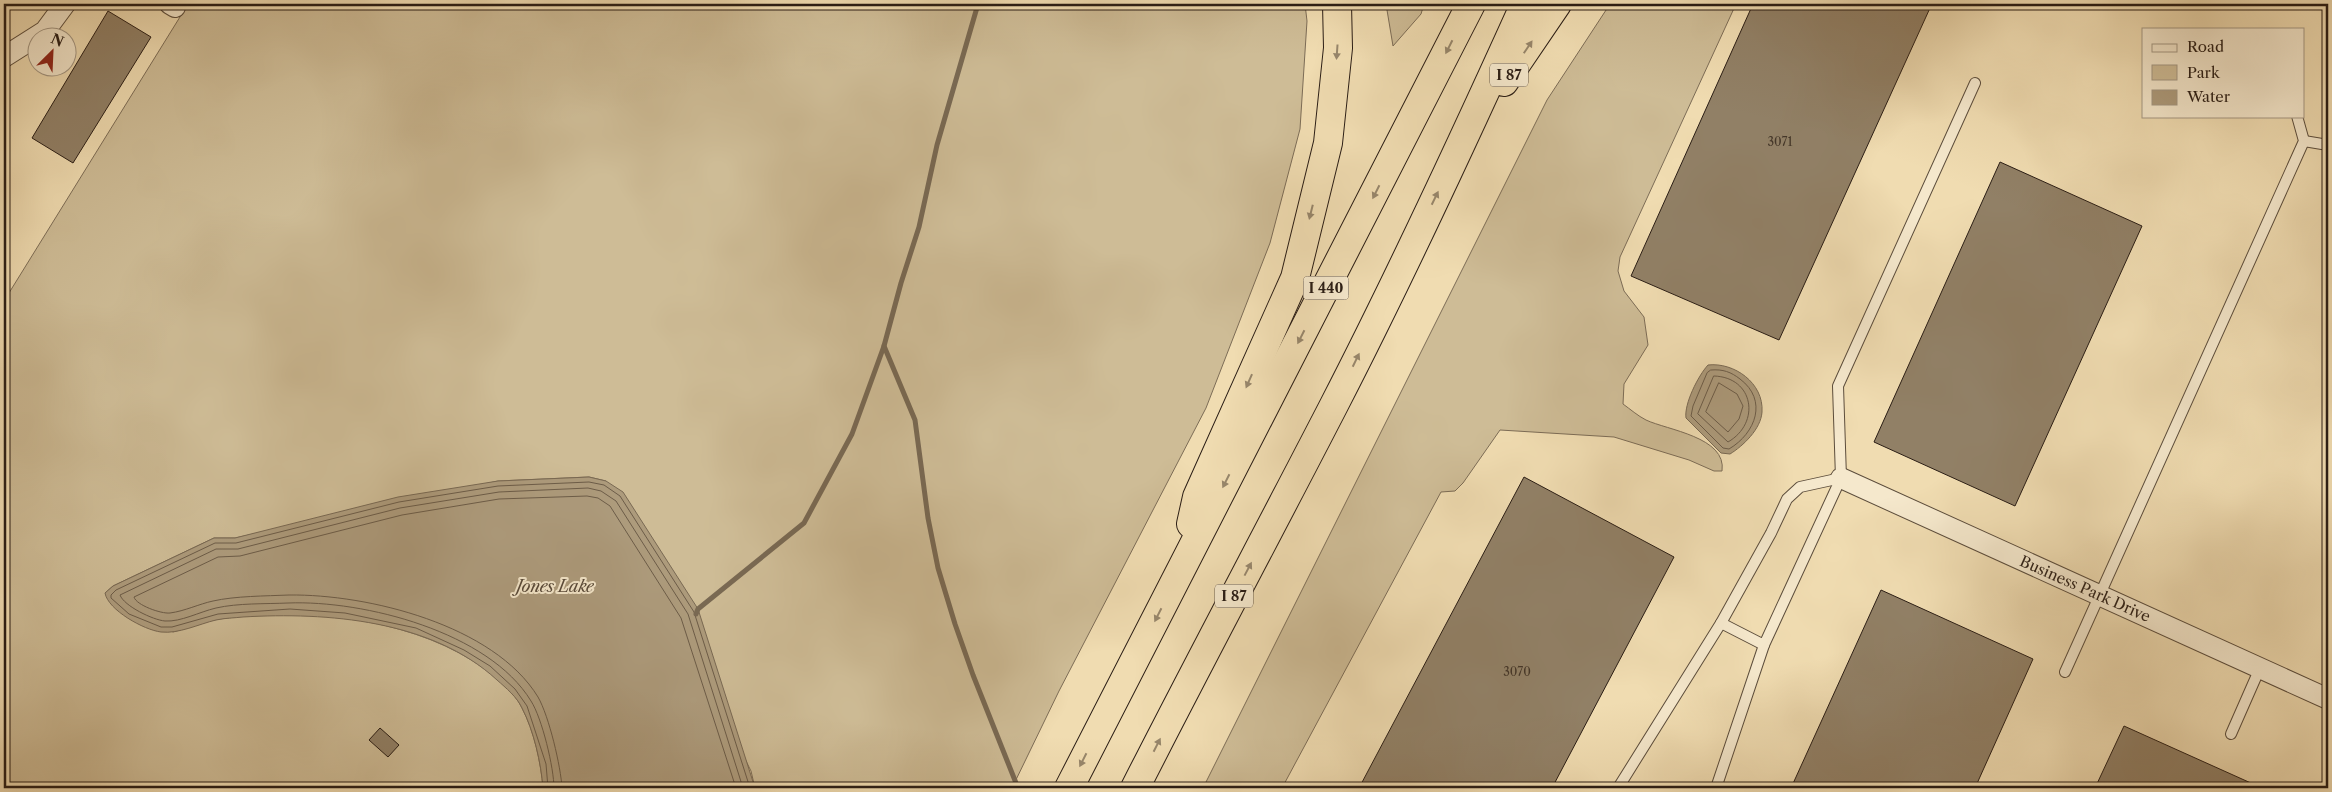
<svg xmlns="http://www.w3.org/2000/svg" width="2332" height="792" viewBox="0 0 2332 792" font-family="'Libre Caslon Text',serif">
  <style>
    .green { fill: #cebc96; stroke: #7c6c56 }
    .water { fill: #ad9b7c; stroke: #796953 }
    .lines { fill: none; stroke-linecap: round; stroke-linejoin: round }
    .shore { stroke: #6c5c48; stroke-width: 1 }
    .stream { stroke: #796953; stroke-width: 5 }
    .building { fill: #918066; stroke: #2a1d15 }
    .service-casing { stroke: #5c4d3c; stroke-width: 12 }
    .minor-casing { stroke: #5c4d3c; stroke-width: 22 }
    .motorway-casing { stroke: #2a1d15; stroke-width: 30 }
    .service { stroke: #f5e8cc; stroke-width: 10 }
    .minor { stroke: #f5e8cc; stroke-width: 20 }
    .motorway { stroke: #f0dcb1; stroke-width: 28 }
    .oneway { fill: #97866b }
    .labels { text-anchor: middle; stroke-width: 4; stroke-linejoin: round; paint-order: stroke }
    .number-label { font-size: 12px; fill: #443629 }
    .shield { fill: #f5e8cc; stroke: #675a4c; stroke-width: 1 }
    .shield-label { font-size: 14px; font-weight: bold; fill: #2a1d15 }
    .street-label { font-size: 15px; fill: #2a1d15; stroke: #f5e8cc }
    .water-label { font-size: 16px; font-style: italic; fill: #584939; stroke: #f5e8cc }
  </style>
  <rect width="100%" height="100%" fill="#f0dcb1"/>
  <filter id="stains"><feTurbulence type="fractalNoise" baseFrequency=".004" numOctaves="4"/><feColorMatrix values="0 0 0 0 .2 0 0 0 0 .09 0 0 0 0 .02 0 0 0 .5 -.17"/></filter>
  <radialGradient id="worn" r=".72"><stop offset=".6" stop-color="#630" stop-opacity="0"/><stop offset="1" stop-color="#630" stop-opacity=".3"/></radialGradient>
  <g class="green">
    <path d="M188 4H1305L1307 21 1300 129 1270 243 1206 408 1059 691 1012 788H755L751 771 606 481 589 477 498 481 235 538H214L113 586 105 593 173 632C188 628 204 621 220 619 302 607 403 617 473 661 491 673 513 689 522 708 534 731 541 763 543 788H4V301Z"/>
    <path d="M1386 4H1424L1421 14 1393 46Z"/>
    <path d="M1610 4H1736L1620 257 1618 271 1624 291 1644 317 1648 345 1624 384 1623 404C1630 409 1638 416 1646 420 1667 430 1727 437 1722 471H1714L1689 460 1614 437 1500 430 1463 483 1455 491 1441 492 1282 788H1203L1547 100Z"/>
  </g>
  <g class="water">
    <path d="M1708 365C1734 362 1764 383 1762 412 1761 429 1743 446 1730 454L1721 453 1686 418C1684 404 1698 376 1708 365Z"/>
    <path d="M589 477 606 481 623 492 698 609 755 788H543C541 763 534 731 522 708 517 697 506 688 497 680 432 620 327 612 243 617 234 618 225 618 216 620 199 624 179 634 161 632 144 630 108 610 105 593L113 586 214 538H235L398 497 498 481Z"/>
  </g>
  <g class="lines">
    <g class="shore">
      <path d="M1711 370C1723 369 1731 372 1740 379 1768 400 1756 433 1729 449L1723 448 1691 416 1693 406 1707 373Z"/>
      <path d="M1714 376C1754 377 1761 423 1728 442L1698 414Z"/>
      <path d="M1719 383 1737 394 1743 406 1739 419 1728 432 1706 412Z"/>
      <path d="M548 788 546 764 527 706 515 689 490 666 464 650 416 628 345 613 290 609 218 614 172 627H161L129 614 111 598V595L116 590 215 543H236L399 502 498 486 589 482 604 485 620 496 694 612 750 788"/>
      <path d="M554 788C554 768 542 718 531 701 489 632 364 600 288 603 265 604 238 603 216 608 199 612 181 622 165 621 153 620 124 606 120 595L216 549H238L400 508 499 492 588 488 601 491 616 501 688 614 743 788"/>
      <path d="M562 788C561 767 549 716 538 697 494 625 368 594 289 595 266 596 235 596 213 601 199 604 185 611 170 613 161 614 136 605 134 597L218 557 240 556 402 515 499 499 587 496 598 498 610 506 681 618 736 788"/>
    </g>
    <g class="stream">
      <path d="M884 346 915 420 928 518 938 568 955 624 973 675 1018 788"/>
      <path d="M696 614 698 609 804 523 852 434 884 346 901 283 919 227 937 145 978 4"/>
    </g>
  </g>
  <g class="building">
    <path d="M1753 4H1921L1930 8 1779 340 1631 276Z"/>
    <path d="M108 11 151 37 73 163 32 138Z"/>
    <path d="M2000 162 2142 226 2015 506 1874 442Z"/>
    <path d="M1524 477 1674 557 1552 788H1359Z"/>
    <path d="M1881 590 2033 659 1975 788H1791Z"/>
    <path d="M2124 726 2262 788H2095Z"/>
    <path d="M380 728 399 745 388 757 369 740Z"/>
  </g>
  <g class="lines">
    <defs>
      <g id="service">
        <path d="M2304 141 2328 145"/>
        <path d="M1721 623 1764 645 1841 478 1838 386 1975 83"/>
        <path d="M2065 672 2304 141 2297 116"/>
        <path d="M2231 734 2260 668"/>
        <path d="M1618 788 1721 623 1771 533 1787 499 1800 487 1841 478"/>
        <path d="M1716 788 1764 645"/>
      </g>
      <g id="minor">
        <path d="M170 4 175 7"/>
        <path d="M4 57 45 31 65 4"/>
        <path d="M1841 478 2328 699"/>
      </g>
      <g id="motorway">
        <path d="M1504 82 1557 4"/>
        <path d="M1191 524 1197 497 1295 278 1328 143 1338 48 1337 4"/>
        <path d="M1069 788 1471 4"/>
        <path d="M1135 788C1200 660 1268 533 1334 405 1402 273 1464 139 1525 4"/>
      </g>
    </defs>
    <use href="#service" class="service-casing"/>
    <use href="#minor" class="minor-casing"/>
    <use href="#motorway" class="motorway-casing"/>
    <use href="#service" class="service"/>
    <use href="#minor" class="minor"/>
    <use href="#motorway" class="motorway"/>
  </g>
  <defs><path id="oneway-solid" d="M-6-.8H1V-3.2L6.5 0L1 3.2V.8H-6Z" transform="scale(1.25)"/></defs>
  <g class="oneway">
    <use href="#oneway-solid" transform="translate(1449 47) rotate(117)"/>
    <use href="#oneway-solid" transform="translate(1528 47) rotate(-56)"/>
    <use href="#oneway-solid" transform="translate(1337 52) rotate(94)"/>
    <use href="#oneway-solid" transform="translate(1376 192) rotate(117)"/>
    <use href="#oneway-solid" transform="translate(1435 198) rotate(-64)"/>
    <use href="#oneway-solid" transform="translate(1311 212) rotate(104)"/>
    <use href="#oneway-solid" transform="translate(1301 337) rotate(117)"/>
    <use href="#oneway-solid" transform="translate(1356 360) rotate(-64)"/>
    <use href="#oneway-solid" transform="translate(1249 381) rotate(114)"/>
    <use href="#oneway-solid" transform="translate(1226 481) rotate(117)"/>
    <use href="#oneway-solid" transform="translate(1248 569) rotate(-62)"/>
    <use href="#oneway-solid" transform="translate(1158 615) rotate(117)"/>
    <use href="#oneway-solid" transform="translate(1157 745) rotate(-63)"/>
    <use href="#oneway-solid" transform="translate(1083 760) rotate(117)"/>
  </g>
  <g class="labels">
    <g class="number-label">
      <text x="1780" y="146">3071</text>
      <text x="1517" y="676">3070</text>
    </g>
    <g class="shield">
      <rect x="1490" y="63.5" width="38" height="23" rx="4"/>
      <rect x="1303.5" y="276.5" width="45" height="23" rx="4"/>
      <rect x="1215" y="584.5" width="38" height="23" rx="4"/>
    </g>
    <g class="shield-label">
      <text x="1509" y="80">I 87</text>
      <text x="1326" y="293">I 440</text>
      <text x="1234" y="601">I 87</text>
    </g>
    <g class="street-label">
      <text transform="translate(2085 589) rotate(24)" y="5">Business Park Drive</text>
    </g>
    <g class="water-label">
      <text x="555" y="592">Jones Lake</text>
    </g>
  </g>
  <rect width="2332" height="792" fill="none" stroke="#f0dcb1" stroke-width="20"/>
  <rect x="5" y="5" width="2322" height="782" fill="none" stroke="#2a1d15" stroke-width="2.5"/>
  <rect x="10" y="10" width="2312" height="772" fill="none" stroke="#2a1d15"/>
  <rect x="2142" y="28" width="162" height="90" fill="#f5e8cc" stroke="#a49783"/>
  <rect x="2152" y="44" width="25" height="8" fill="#f5e8cc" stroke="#a49783"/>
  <text x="2187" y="52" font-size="15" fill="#2a1d15">Road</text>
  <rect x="2152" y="65" width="25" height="15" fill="#cebc96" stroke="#a49783"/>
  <text x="2187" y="78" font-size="15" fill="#2a1d15">Park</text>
  <rect x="2152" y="90" width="25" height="15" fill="#ad9b7c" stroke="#a49783"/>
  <text x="2187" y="102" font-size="15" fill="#2a1d15">Water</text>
  <g transform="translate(52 52) rotate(24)"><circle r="24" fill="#f5e8cc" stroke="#a49783"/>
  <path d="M0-4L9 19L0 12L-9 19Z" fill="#8f2418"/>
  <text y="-8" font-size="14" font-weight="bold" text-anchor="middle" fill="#2a1d15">N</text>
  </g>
  <rect width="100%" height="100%" filter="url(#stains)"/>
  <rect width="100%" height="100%" fill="url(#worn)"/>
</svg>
